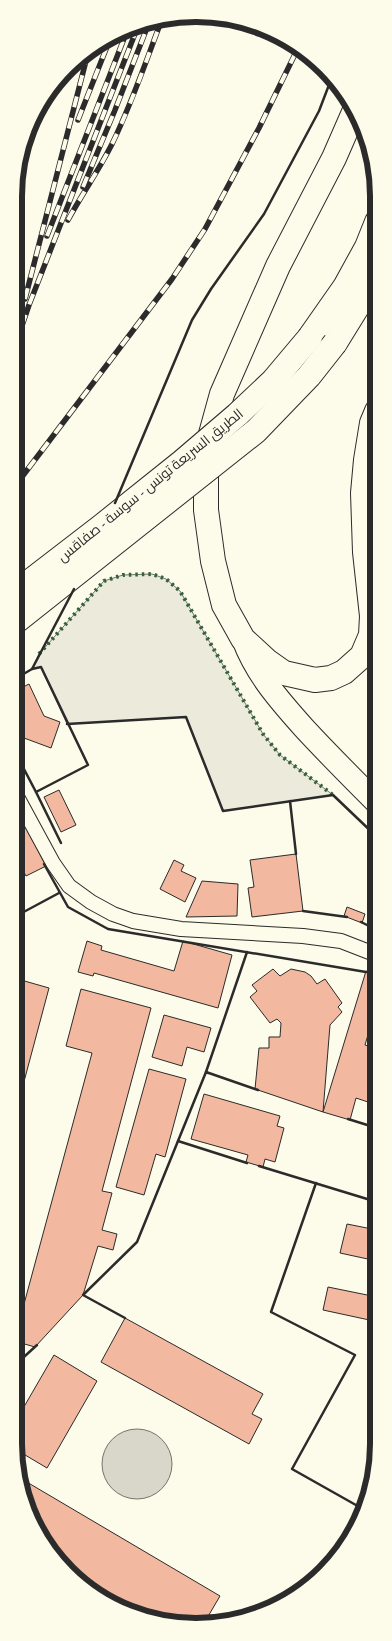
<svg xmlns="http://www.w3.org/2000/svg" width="392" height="1641" viewBox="0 0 392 1641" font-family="'Crimson Pro',Cairo,serif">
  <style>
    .green { fill: #ecebdb; stroke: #74746e }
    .water { fill: #d8d7c9; stroke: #74746e }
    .building { fill: #f2b8a0; stroke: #2b2b2b }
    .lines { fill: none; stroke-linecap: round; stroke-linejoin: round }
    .minor-casing { stroke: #2b2b2b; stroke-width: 16 }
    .trunk-casing { stroke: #2b2b2b; stroke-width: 24 }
    .motorway-casing { stroke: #2b2b2b; stroke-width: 26 }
    .minor { stroke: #fdfbea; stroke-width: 14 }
    .trunk { stroke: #fdfbea; stroke-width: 22 }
    .motorway { stroke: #fdfbea; stroke-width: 24 }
    .rail-casing { stroke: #2b2b2b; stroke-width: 5.5 }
    .rail { stroke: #fdfbea; stroke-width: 4; stroke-dasharray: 11; stroke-linecap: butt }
    .motorway-bridge-casing { stroke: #2b2b2b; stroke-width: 26; stroke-linecap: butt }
    .motorway-bridge { stroke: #fdfbea; stroke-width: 24 }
    .hedge { stroke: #34623c; stroke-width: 4; stroke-dasharray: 2.5 4; stroke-linecap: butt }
    .wall { stroke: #2b2b2b; stroke-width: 2.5 }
    .labels { text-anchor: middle; stroke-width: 4; stroke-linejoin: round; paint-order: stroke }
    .street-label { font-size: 14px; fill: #2b2b2b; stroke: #fdfbea }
    .rim { fill: none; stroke: #2b2b2b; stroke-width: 6 }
  </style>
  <rect width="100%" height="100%" fill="#fdfbea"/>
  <path class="green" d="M152 574 166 579 180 591 263 734 280 755 333 795 223 811 186 717 67 724 41 667 32 669 39 654 104 581 123 575Z"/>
  <circle class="water" cx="137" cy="1464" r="35"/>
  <g class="building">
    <path d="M29 684 44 716 60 722 51 748 24 738 15 719V691Z"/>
    <path d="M59 790 76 825 61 832 44 797Z"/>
    <path d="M16 808 46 866 26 876 14 854Z"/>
    <path d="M296 854 303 911 252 917 248 888 254 887 250 860Z"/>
    <path d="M174 860 184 865 181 871 196 878 185 902 160 889Z"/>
    <path d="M202 881 238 884 237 916 186 917Z"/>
    <path d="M14 904 20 914 14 917Z"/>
    <path d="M347 907 365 914 362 923 344 916Z"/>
    <path d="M87 941 102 946 101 950 174 971 183 941 232 955 218 1008 94 973 93 976 78 972Z"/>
    <path d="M273 969 280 976 291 969 305 972 311 976 317 984 325 979 342 1003 338 1007 342 1012 330 1025 323 1112 255 1089 259 1048H269V1037H280L281 1023 277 1019 270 1023 250 997 257 991 252 985Z"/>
    <path d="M366 971 377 975V1020L373 1018 365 1045 377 1049V1105L356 1098 350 1120 323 1112Z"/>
    <path d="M14 978 49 988 14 1119Z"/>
    <path d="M81 989 151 1008 102 1191 112 1193 102 1230 117 1234 113 1250 98 1246 83 1295 35 1347 14 1341 92 1053 66 1046Z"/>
    <path d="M164 1015 211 1028 204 1052 187 1047 182 1066 152 1057Z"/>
    <path d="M149 1069 186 1079 165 1157 156 1154 144 1195 116 1187Z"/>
    <path d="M204 1094 280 1116 277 1126 284 1128 275 1162 265 1159 263 1167 246 1162 248 1155 191 1139Z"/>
    <path d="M347 1224 377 1230V1261L340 1253Z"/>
    <path d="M328 1287 377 1297V1307L374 1321 323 1310Z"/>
    <path d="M125 1318 263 1394 252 1414 262 1419 249 1444 101 1362Z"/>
    <path d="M54 1355 97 1381 47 1468 15 1449 14 1424Z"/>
    <path d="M20 1478 220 1596 203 1625 184 1627 116 1609 59 1565 28 1514Z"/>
  </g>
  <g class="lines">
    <defs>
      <path id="minor" d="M15 793 53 863 69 886 91 902 113 914 133 921 181 929 303 936 341 941 377 955"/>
      <path id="trunk" d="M243 639C256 674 279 700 304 728 328 754 352 778 377 803"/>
      <g id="motorway">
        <path d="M355 110 334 158 278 266 222 394 206 452V510L213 561 224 605 243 639 267 661 284 673 315 680 331 678 344 672 362 656 371 635 372 616 365 552 363 493 366 460 372 423 377 411"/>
        <path d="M310 337 345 287 367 247 377 222"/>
        <path d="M335 343 377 275"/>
      </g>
    </defs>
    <use href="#minor" class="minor-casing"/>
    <use href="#trunk" class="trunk-casing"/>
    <use href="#motorway" class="motorway-casing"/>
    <use href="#minor" class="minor"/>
    <use href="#trunk" class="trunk"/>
    <use href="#motorway" class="motorway"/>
    <defs>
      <g id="rail">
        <path d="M78 120 110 39"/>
        <path d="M83 187 115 110 150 20"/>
        <path d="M68 220C82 194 99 170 112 144 132 103 146 61 162 19"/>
        <path d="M47 236 127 31"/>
        <path d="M25 299 89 49"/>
        <path d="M15 346 29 305 138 26"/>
        <path d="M15 486 172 279 205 229 259 128 298 48"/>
      </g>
    </defs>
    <use href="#rail" class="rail-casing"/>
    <use href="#rail" class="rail"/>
    <defs>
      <g id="motorway-bridge">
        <path d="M15 593 102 526 182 462 237 415 273 381 310 337"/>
        <path d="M15 622 256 431 309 376 335 343"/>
      </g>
    </defs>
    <use href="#motorway-bridge" class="motorway-bridge-casing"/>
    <use href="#motorway-bridge" class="motorway-bridge"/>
    <path class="hedge" d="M39 654 104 581 123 575 152 574 166 579 180 591 263 734 280 755 333 795"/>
    <g class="wall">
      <path d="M115 503 192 320 211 289 264 214 319 111 332 77"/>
      <path d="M32 669 74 589"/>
      <path d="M67 724 186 717 223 811 333 795 377 837"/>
      <path d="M15 752 36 792 88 765 41 667 32 669 15 679"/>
      <path d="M36 792 61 843"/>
      <path d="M290 801 296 854"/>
      <path d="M44 864 68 907 108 929 366 972"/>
      <path d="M303 911 347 917"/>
      <path d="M18 915 59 893"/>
      <path d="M361 922 377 930"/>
      <path d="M247 952 206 1072 258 1090"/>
      <path d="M208 1073 206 1072 178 1141 247 1163"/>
      <path d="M348 1119 377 1128"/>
      <path d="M259 1166 377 1202"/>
      <path d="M316 1183 271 1312 355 1355 292 1469 363 1509"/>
      <path d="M125 1318 83 1295 137 1242 178 1141"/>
      <path d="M14 1366 37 1345"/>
    </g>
  </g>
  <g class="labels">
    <g class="street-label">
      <text transform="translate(150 485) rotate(-39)" y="5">الطريق السريعة تونس - سوسة - صفاقس</text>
    </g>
  </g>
  <path d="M0 0H392V1641H0ZM196 22H196A174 174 0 0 1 370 196V1444A174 174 0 0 1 196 1618H196A174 174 0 0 1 22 1444V196A174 174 0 0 1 196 22Z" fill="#fdfbea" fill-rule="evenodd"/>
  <path class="rim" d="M196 22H196A174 174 0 0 1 370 196V1444A174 174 0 0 1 196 1618H196A174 174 0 0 1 22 1444V196A174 174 0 0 1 196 22Z"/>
</svg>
